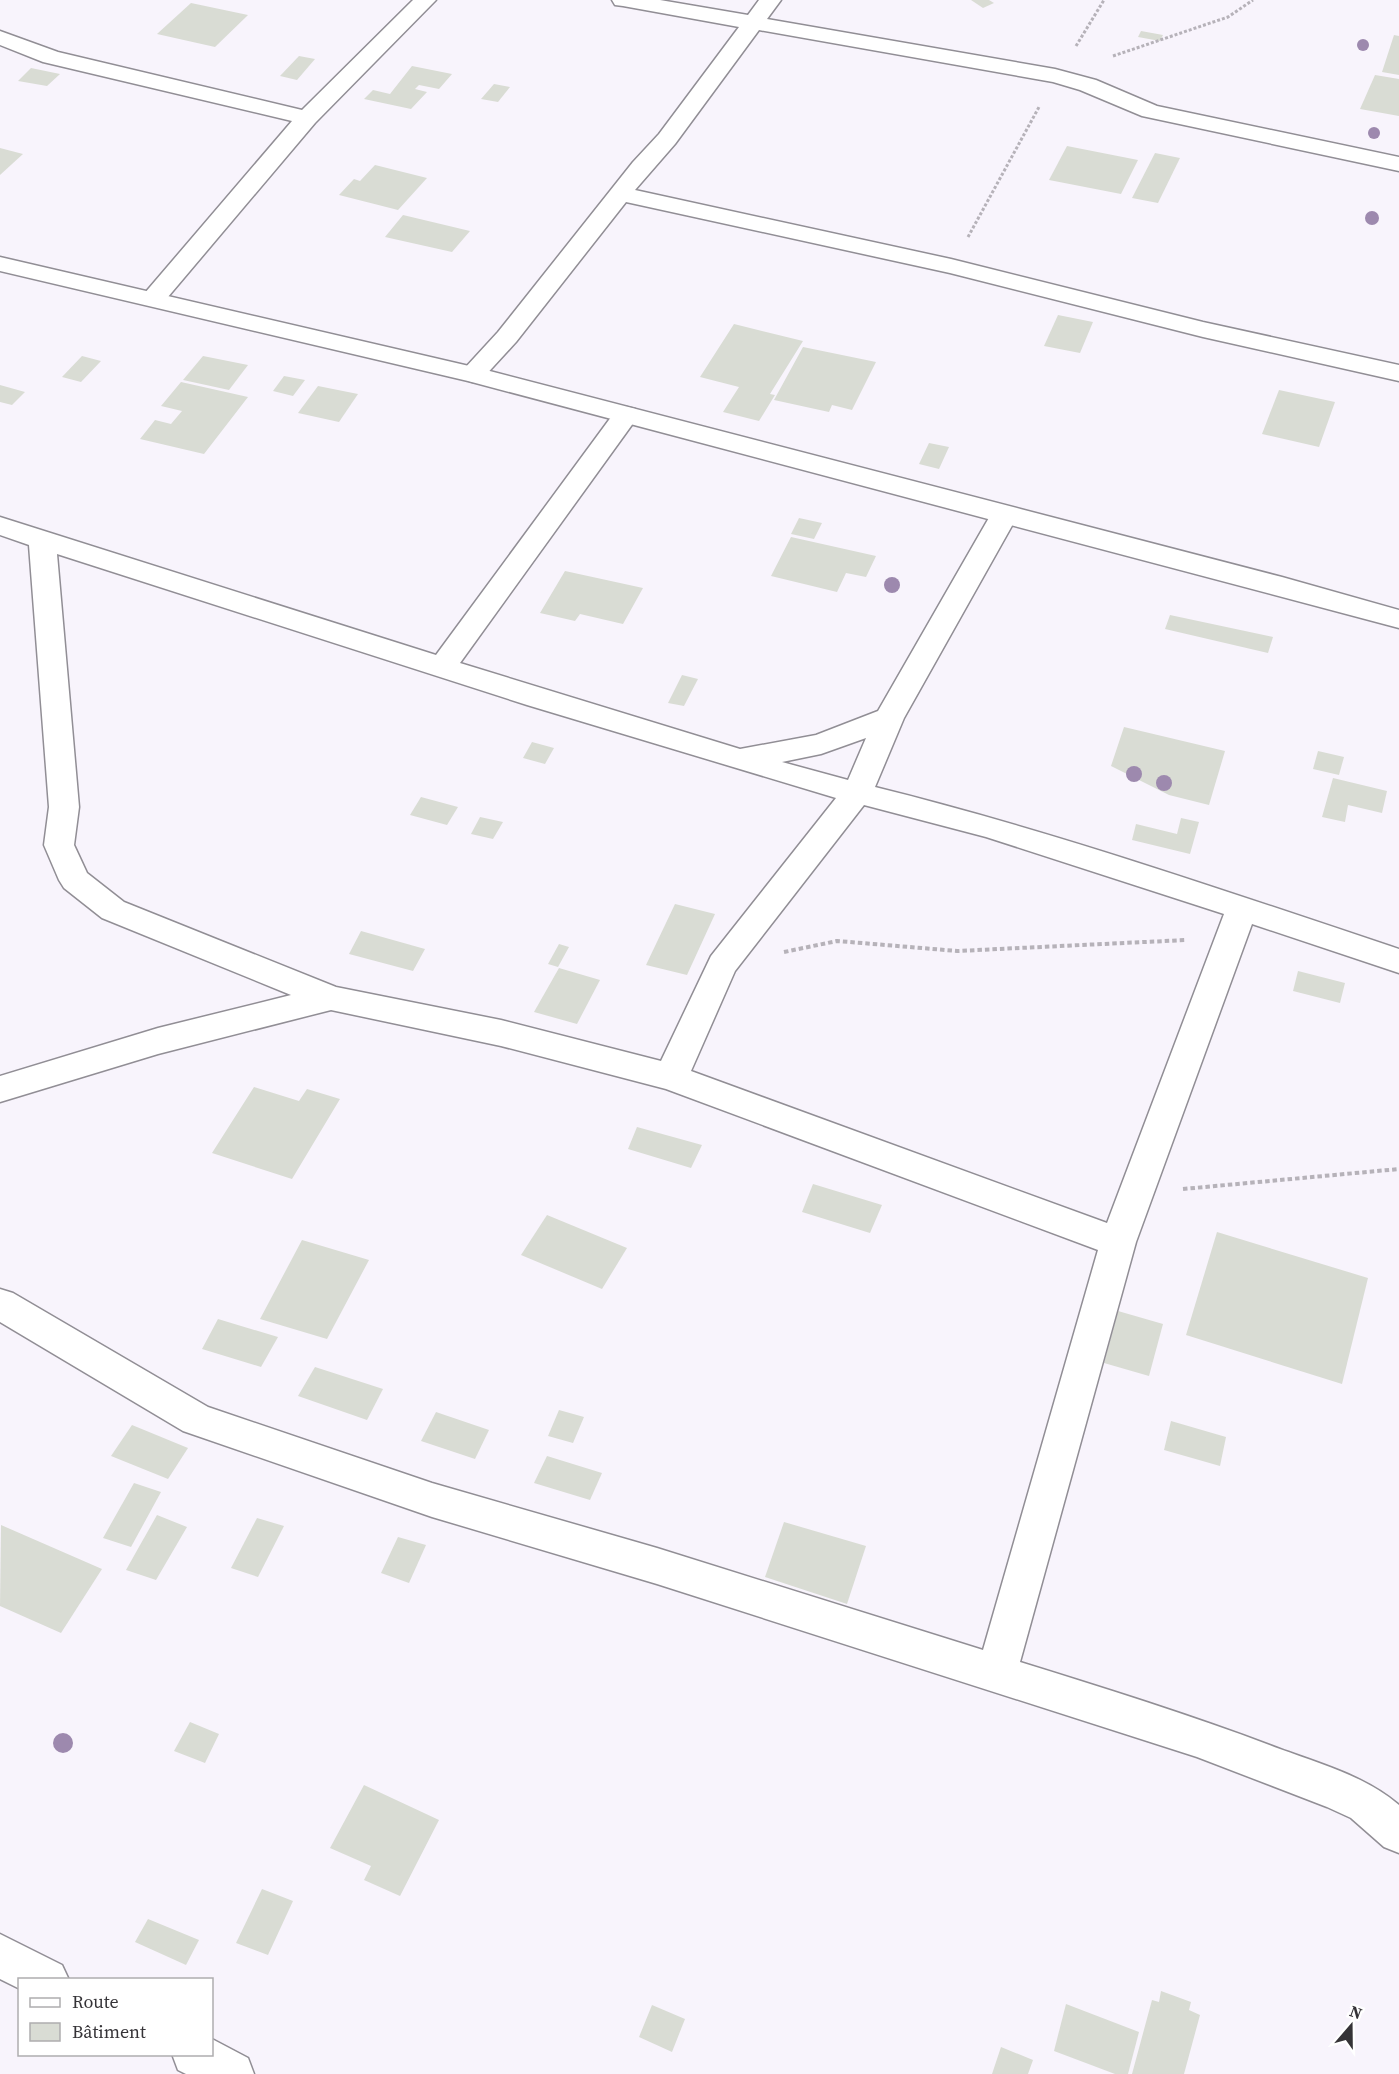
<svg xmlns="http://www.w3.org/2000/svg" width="1399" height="2074" viewBox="0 0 1399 2074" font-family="'Source Serif 4',serif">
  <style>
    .building { fill: #d9dcd4 }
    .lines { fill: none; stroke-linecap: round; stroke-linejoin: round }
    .minor-casing { stroke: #918e95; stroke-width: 3 }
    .tertiary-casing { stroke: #918e95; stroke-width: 3 }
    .path-far1 { stroke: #b6b2b9; stroke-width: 3; stroke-dasharray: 3 2; stroke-linecap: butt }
    .path { stroke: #b6b2b9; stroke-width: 4; stroke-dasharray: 4.5 3; stroke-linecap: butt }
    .minor { fill: #fff; fill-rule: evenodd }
    .tertiary { fill: #fff; fill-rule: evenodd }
    .tree { fill: #9d89ae }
  </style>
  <rect width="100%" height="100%" fill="#f8f4fc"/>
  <g class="building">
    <path d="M971 0H989L994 3 983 8Z"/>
    <path d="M191 3 248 15 215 47 157 34Z"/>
    <path d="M1141 31 1163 35 1160 41 1138 37Z"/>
    <path d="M1394 35 1399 36V75L1382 72Z"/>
    <path d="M299 56 315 59 297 80 280 76Z"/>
    <path d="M412 66 452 74 439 89 419 85 415 89 427 92 411 109 364 99 373 90 390 94Z"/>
    <path d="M31 68 60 74 47 86 18 81Z"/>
    <path d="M1375 75 1399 79V116L1360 109Z"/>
    <path d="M494 84 510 87 498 102 481 99Z"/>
    <path d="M1067 146 1138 160 1121 194 1049 180Z"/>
    <path d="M0 148 23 154 0 175Z"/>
    <path d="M1155 153 1180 158 1158 203 1132 198Z"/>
    <path d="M375 165 427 178 398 210 339 195 354 179 360 181Z"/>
    <path d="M403 215 470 231 452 252 385 237Z"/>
    <path d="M1058 315 1093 322 1080 353 1044 346Z"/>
    <path d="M734 324 803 341 770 394 775 395 759 421 723 412 739 387 700 377Z"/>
    <path d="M803 347 876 362 852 410 832 405 829 412 774 400Z"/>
    <path d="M82 356 101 361 81 382 62 377Z"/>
    <path d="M203 356 248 365 229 390 183 380Z"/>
    <path d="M284 376 305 380 293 396 273 391Z"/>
    <path d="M181 382 248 397 204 454 140 439 155 420 171 424 182 411 161 406Z"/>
    <path d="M0 385 25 392 12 405 0 402Z"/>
    <path d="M318 386 358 394 339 422 298 413Z"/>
    <path d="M1279 390 1335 402 1319 447 1262 434Z"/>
    <path d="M929 443 949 447 939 469 919 464Z"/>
    <path d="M799 518 822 523 814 539 791 534Z"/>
    <path d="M791 537 876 556 866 577 846 573 837 592 771 576Z"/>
    <path d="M565 571 643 588 623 624 580 614 575 621 540 613Z"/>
    <path d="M1170 615 1273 637 1268 653 1165 629Z"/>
    <path d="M682 675 698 679 684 706 668 703Z"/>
    <path d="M1124 727 1225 751 1209 805 1169 795 1111 766Z"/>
    <path d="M532 742 554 748 545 764 523 758Z"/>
    <path d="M1318 751 1344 757 1339 775 1313 769Z"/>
    <path d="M1333 778 1387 791 1382 813 1348 805 1345 822 1322 817Z"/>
    <path d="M421 797 458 807 447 825 410 815Z"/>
    <path d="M480 817 503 822 493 839 471 834Z"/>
    <path d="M1181 818 1199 822 1190 854 1132 840 1136 824 1177 834Z"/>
    <path d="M675 904 715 914 687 975 646 965Z"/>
    <path d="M361 931 425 949 413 971 349 954Z"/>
    <path d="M559 944 569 947 558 967 548 964Z"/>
    <path d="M559 968 600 980 577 1024 534 1012Z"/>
    <path d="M1298 971 1345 983 1340 1003 1293 991Z"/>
    <path d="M254 1087 299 1101 307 1089 340 1099 292 1179 212 1153Z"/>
    <path d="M637 1127 702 1145 691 1168 628 1149Z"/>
    <path d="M813 1184 882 1205 870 1233 802 1212Z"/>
    <path d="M547 1215 627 1248 602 1289 521 1255Z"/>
    <path d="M1217 1232 1368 1278 1342 1384 1186 1335Z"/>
    <path d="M302 1240 369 1260 327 1339 260 1319Z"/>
    <path d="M1118 1311 1163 1324 1149 1376 1104 1363Z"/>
    <path d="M218 1319 278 1337 261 1367 202 1349Z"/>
    <path d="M315 1367 383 1389 367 1420 298 1396Z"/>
    <path d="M559 1410 584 1417 573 1443 548 1436Z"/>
    <path d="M436 1412 489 1430 475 1459 421 1441Z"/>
    <path d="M1171 1421 1226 1437 1220 1466 1164 1450Z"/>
    <path d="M132 1425 188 1448 168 1479 111 1456Z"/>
    <path d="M547 1456 602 1473 590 1500 534 1483Z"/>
    <path d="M134 1483 161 1492 131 1547 103 1538Z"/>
    <path d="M157 1515 187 1527 156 1580 126 1570Z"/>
    <path d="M257 1518 284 1526 258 1577 231 1568Z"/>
    <path d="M784 1522 866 1546 847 1604 765 1577Z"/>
    <path d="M1 1525 102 1569 61 1633 0 1606Z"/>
    <path d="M398 1537 426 1545 409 1583 381 1573Z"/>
    <path d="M190 1722 219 1734 205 1763 174 1751Z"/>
    <path d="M364 1785 439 1820 400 1896 364 1880 371 1866 330 1848Z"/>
    <path d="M262 1889 293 1901 268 1955 236 1943Z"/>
    <path d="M148 1919 199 1940 186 1965 135 1942Z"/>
    <path d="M1161 1991 1191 2002 1189 2010 1200 2015 1184 2074H1132L1152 2000 1159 2002Z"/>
    <path d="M1066 2004 1139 2032 1128 2074H1115L1054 2051Z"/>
    <path d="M652 2005 685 2019 672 2052 639 2037Z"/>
    <path d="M1001 2047 1033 2060 1028 2074H992Z"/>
  </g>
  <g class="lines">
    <defs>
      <g id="minor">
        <path d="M413 0H436L315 123 162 304 153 306 144 304 141 299 144 294 292 121 43 62 0 45V31L58 52 302 110Z"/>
        <path d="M612 0H660L748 15 759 0H781L767 19 1055 69 1096 80 1157 106 1399 157V171L1142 116 1080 90 1053 82 759 30 675 144 635 190 951 259 1203 322 1399 365V381L1203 337 950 273 626 202 516 342 482 379 473 382 464 379 460 374 464 369 498 332 633 162 659 134 739 27 623 6 615 5Z"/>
        <path d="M626 407 635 409 639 415 460 663 740 749 816 735 878 711 994 509 1004 506 1014 509 1018 515 904 718 875 787C1053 831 1225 891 1399 949V973L1252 924 1136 1242 1020 1662C1107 1689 1194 1716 1280 1749 1321 1764 1365 1776 1399 1805V1853L1384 1847 1351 1818 1327 1807 1197 1757 657 1584 432 1517 183 1431 0 1322V1289L13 1293 208 1407 432 1483 657 1548 983 1650 1098 1250 666 1089 501 1046 331 1010 158 1054 0 1102V1076L158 1028 291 995 102 918 64 888 59 880 44 845 49 807 29 545 0 535V517L436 655 617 409ZM57 554 527 705 836 798 711 956 661 1061 501 1020 336 987 124 902 87 873 74 845 79 807ZM866 738 848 780 782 762 821 754ZM864 805 986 837 1224 914 1107 1223 691 1071 735 971Z"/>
        <path d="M0 1934 62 1965 69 1980H20V1989L0 1979Z"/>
        <path d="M212 2039 248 2058 254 2074H186L178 2070 172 2054H212Z"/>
      </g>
      <path id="tertiary" d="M0 257 482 369 1282 577 1399 610V628L468 381 0 271Z"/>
    </defs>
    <use href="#minor" class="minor-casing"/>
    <use href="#tertiary" class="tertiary-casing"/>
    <g class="path-far1">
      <path d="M1076 46 1104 0"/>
      <path d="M1113 56 1228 17 1253 0"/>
      <path d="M968 237 1039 107"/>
    </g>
    <g class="path">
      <path d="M784 952 837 941 957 951 1186 940"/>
      <path d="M1183 1189 1399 1169"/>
    </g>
    <use href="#minor" class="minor"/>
    <use href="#tertiary" class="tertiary"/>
  </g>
  <g class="tree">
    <circle cx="1363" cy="45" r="6"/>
    <circle cx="1374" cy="133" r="6"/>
    <circle cx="1372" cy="218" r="7"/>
    <circle cx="892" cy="585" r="8"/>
    <circle cx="1134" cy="774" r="8"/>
    <circle cx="1164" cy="783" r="8"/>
    <circle cx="63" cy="1743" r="10"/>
  </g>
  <rect x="18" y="1978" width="195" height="78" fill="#ffffff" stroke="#aeadaf" stroke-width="1.5"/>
  <rect x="30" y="1998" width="30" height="9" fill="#ffffff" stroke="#aeadaf" stroke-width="1.5"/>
  <text x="72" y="2008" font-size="18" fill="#353337">Route</text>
  <rect x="30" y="2023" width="30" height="18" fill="#d9dcd4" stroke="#aeadaf" stroke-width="1.5"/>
  <text x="72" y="2038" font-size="18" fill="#353337">Bâtiment</text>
  <g transform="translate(1351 2026) rotate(20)" stroke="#ffffff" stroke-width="4.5" paint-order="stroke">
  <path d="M0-4.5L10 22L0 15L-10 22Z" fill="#353337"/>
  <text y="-9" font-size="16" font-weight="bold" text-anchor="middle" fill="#353337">N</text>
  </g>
</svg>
